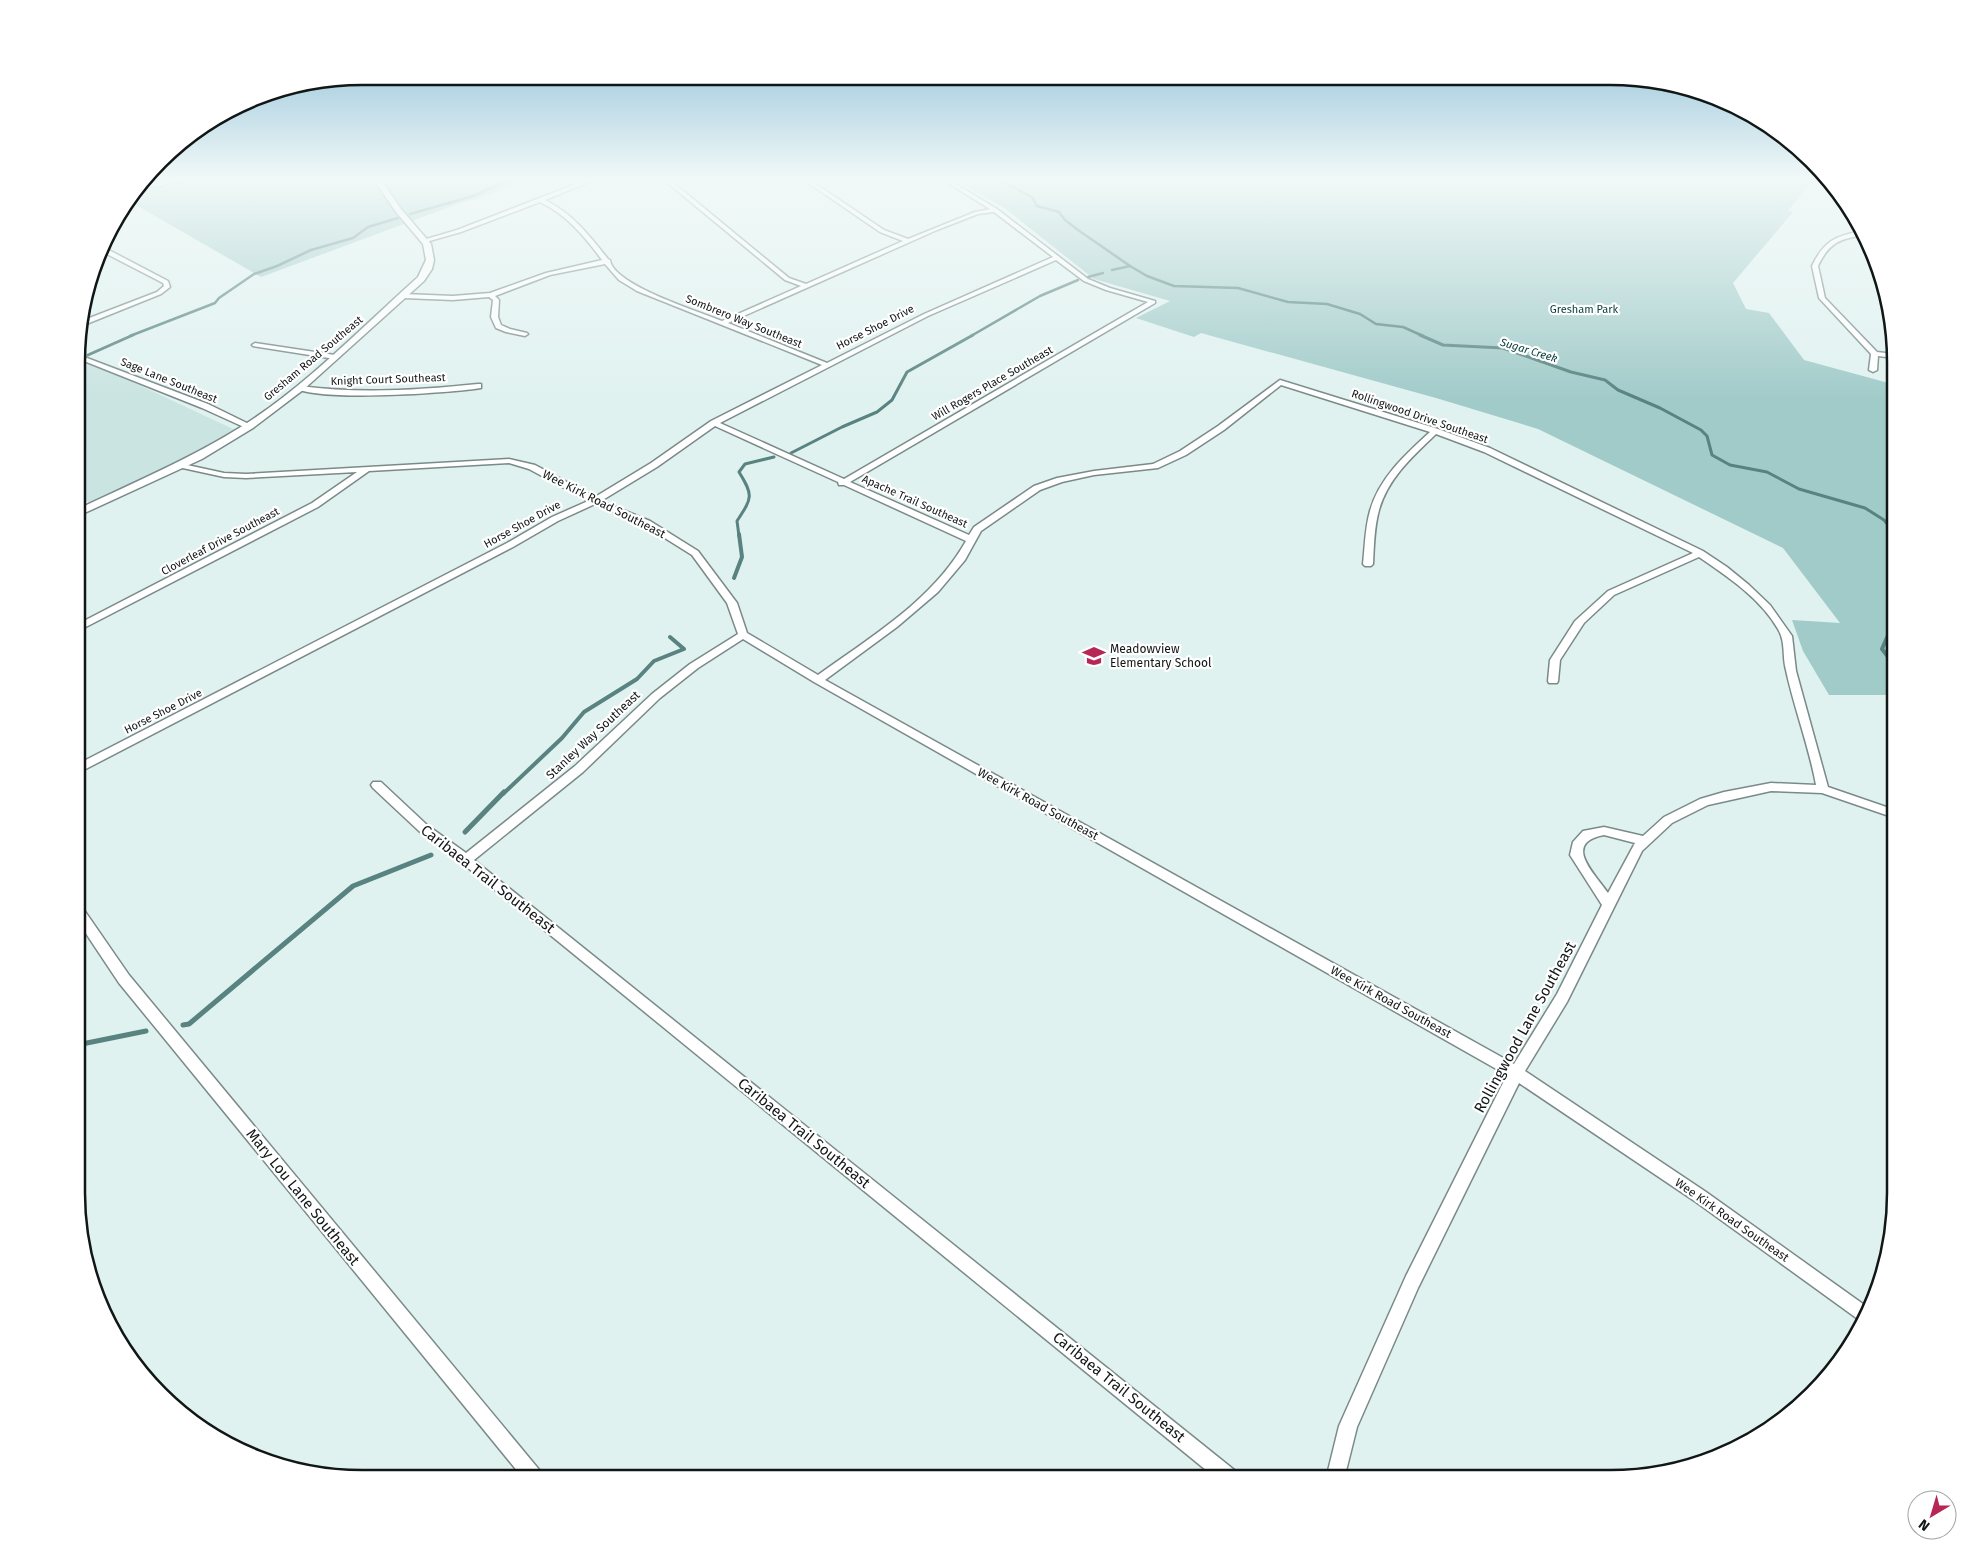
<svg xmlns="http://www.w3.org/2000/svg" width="1972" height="1555" viewBox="0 0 1972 1555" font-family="'Fira Sans',sans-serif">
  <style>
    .built { fill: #cae4e2 }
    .green { fill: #a1cbc9 }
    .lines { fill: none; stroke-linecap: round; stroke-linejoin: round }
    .stream-far3 { stroke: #588380; stroke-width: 2.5 }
    .stream-far2 { stroke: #588380; stroke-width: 3 }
    .stream-far1 { stroke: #588380; stroke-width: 4 }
    .stream { stroke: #588380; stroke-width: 5 }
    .minor-casing { stroke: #7a8a89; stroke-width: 3 }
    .tertiary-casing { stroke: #7a8a89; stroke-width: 3 }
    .minor { fill: #fff; fill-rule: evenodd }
    .tertiary { fill: #fff; fill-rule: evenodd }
    .labels { text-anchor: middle; stroke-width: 4.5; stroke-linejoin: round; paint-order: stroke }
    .far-park-label { font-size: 11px; fill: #053e3c; stroke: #fff }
    .far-street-label { font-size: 11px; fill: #111716; stroke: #fff }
    .far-water-label { font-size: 11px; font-style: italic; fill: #003a38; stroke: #fff }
    .street-label { font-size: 12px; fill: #111716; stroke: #fff }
    .poi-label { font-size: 12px; fill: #111716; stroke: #fff; text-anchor: start }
    .near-street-label { font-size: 15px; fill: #111716; stroke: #fff }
    .rim { fill: none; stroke: #111716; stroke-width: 2.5 }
  </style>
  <rect width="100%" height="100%" fill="#e0f2f0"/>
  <path class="built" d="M86 360 235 430 194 457 97 505 78 498 79 363Z"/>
  <g class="green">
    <path d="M182 180H523C505 187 482 199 463 202L261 277 129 201 141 187Z"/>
    <path d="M955 180H1813L1788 211 1793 212 1733 283 1746 309 1769 313 1804 360 1896 385 1895 695H1829L1803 651 1792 620 1840 623 1783 548 1538 429 1436 398 1201 333 1194 337 1136 318 1170 301 1094 279 1003 207Z"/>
  </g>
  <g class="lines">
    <g class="stream-far3">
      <path d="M1000 180 1032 197 1037 206 1059 212 1065 220 1078 230 1130 266 1147 276 1174 286 1238 288 1288 302 1327 304 1360 314 1376 324 1403 327 1423 336"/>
      <path d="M410 214 473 196 509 180"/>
      <path d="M1112 270 1130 266"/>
      <path d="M1088 277 1103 273"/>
      <path d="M130 336 215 303 219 298 254 274 277 266 311 250 353 238 368 227 398 218"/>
      <path d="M971 336 1040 296 1078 280"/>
    </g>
    <g class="stream-far2">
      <path d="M1420 335 1443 345 1503 348 1571 372 1605 380 1618 390 1660 408 1701 430 1707 436 1712 455 1730 465 1767 472 1799 489 1865 508 1884 520 1896 535"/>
      <path d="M88 355 133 335"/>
      <path d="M791 453 842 427 877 412 892 400 907 372 973 335"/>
      <path d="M739 536 737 521C752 498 754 496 739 472L745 464 774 457"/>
    </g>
    <g class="stream-far1">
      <path d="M734 578 742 557 739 534"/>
      <path d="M1896 617 1882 649 1896 667"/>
      <path d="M503 794 562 738 584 712 637 679 654 661 684 649 670 637"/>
    </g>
    <g class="stream">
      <path d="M465 832 504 792"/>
      <path d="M183 1025 189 1024 353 886 431 855"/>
      <path d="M77 1045 146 1031"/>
    </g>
    <defs>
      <g id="minor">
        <path d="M586 180H594L545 200C572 213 590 236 608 259L610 260C613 285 698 311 722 321L801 286 785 280 664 180H670L789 278 806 284 903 241 880 232 804 180H810L884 230 908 239 975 212 990 209 943 180H949L997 209 1088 279 1110 288 1155 301V303L850 482 969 535 974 527 1034 486 1057 478 1094 471 1153 464 1180 451 1218 426 1280 380 1438 429 1490 448 1703 551 1727 567 1749 585 1770 605 1792 636 1796 671 1828 787 1895 810V818L1822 793 1771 791 1708 805 1672 823 1642 851 1567 1002 1525 1071 1706 1192 1870 1309 1862 1322 1696 1202 1519 1083 1418 1288 1357 1427 1344 1479H1326L1339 1426 1406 1276 1507 1075 814 682 743 639 698 668 660 698 583 772 474 860 1238 1473 1241 1479H1217L462 863 419 831 373 788 371 785 373 782H381L427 825 466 853 575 766 652 694 690 664 738 634 727 603 692 555 644 525 595 504 558 521 513 547 78 773V764L507 543 552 517 588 501 529 469 509 463 369 471 318 507 78 631V624L312 503 357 472 246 478 224 477 178 467V463L224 473 246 474 509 459 535 465 595 497 651 463 711 421 822 365 637 291 619 280 605 264 550 275 495 296 499 300 498 317 501 325 510 329 527 333 528 334 525 336 506 332 496 328 491 317 493 300 489 297 453 300 404 298 401 296 404 294 453 296 490 293 546 273 602 260C585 237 567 215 540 202L461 232 426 242 423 240 457 230ZM994 212 1053 257 924 314 827 363 728 323 937 230 978 214ZM1056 260 1084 281 1106 290 1148 302 844 479 720 423 928 316ZM1281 385 1430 432C1406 454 1379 478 1370 511 1365 528 1365 546 1363 564L1365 566H1371L1373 564C1374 546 1374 528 1379 510 1388 478 1413 456 1436 434L1484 452 1693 553 1608 591 1575 621 1550 660 1548 681 1549 683H1557L1558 681 1560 660 1584 623 1614 595 1699 557C1728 577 1760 598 1778 629 1786 642 1782 656 1786 670 1794 708 1809 746 1816 785L1771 783 1724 792 1700 799 1664 817 1643 836 1604 827 1583 831 1573 842 1570 855 1602 905 1557 994 1514 1064 825 680 897 627 938 592 965 560 981 531 1040 490 1062 482 1094 475 1158 468 1186 455 1224 430ZM715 426 838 482 839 485H844L966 541C933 600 872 636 818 675L747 633 737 603 698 551 650 521 601 501 657 467ZM1604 835 1635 843 1608 893C1594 873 1562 843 1604 835Z"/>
        <path d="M1862 231 1864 235C1839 239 1829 243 1818 266L1825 298 1877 352 1894 354 1895 358 1878 356 1877 370 1873 372 1869 370 1871 354 1819 298 1812 266C1824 241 1835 236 1862 231Z"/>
        <path d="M105 248 168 281 170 287 161 294 79 327V322L157 292 164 286 163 283 103 252Z"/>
        <path d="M255 343 335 355 339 357 335 359 253 346 252 345Z"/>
        <path d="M79 355 208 404 253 426 246 428 202 408 79 359Z"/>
        <path d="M478 384H481V388C452 393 317 402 296 388L300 386C360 394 418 390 478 384Z"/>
        <path d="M78 906 82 907 129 975 541 1472 544 1478H523L119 983 77 920Z"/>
      </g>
      <g id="tertiary">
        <path d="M170 180H189L140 189 143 185Z"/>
        <path d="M374 180H381L401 209 431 244 434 260 432 269 424 281 303 390 253 428 202 459 78 516V509C135 482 192 458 244 425 308 384 362 327 418 277L426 260 423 244 396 212Z"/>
      </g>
    </defs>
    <use href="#minor" class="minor-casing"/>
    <use href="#tertiary" class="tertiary-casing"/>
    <use href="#minor" class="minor"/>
    <use href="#tertiary" class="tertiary"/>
  </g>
  <linearGradient id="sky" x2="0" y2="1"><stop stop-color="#7bb3d0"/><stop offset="0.45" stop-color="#f1f9f8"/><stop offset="1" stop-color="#f1f9f8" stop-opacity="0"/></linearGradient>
  <rect width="1972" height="398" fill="url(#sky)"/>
  <defs>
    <symbol id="school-bare" viewBox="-9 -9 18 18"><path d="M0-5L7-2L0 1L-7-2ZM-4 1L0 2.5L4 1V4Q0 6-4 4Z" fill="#b72755" stroke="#fff" stroke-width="2.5" paint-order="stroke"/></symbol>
  </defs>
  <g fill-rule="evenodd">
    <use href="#school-bare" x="1078" y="640" width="32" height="32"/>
  </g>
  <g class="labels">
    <g class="far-park-label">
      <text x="1584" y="313">Gresham Park</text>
    </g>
    <g class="far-street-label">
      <text transform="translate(744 321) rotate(22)" y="4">Sombrero Way Southeast</text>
      <text transform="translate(875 327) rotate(-27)" y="4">Horse Shoe Drive</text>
      <text transform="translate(313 358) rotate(-40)" y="4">Gresham Road Southeast</text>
      <text transform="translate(388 379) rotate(-2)" y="4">Knight Court Southeast</text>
      <text transform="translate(169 380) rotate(22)" y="4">Sage Lane Southeast</text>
      <text transform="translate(992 383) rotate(-30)" y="4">Will Rogers Place Southeast</text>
      <text transform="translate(1420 416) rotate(19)" y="4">Rollingwood Drive Southeast</text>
      <text transform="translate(915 501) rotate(24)" y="4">Apache Trail Southeast</text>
      <text transform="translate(522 524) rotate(-29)" y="4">Horse Shoe Drive</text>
      <text transform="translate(220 541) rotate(-28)" y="4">Cloverleaf Drive Southeast</text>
      <text transform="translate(163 711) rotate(-27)" y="4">Horse Shoe Drive</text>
    </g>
    <g class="far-water-label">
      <text transform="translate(1529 350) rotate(17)" y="4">Sugar Creek</text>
    </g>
    <g class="street-label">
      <text transform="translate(604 504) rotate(27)" y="4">Wee Kirk Road Southeast</text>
      <text transform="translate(593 735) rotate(-43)" y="4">Stanley Way Southeast</text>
      <text transform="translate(1038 804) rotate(29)" y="4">Wee Kirk Road Southeast</text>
      <text transform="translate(1391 1002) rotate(29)" y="4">Wee Kirk Road Southeast</text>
      <text transform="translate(1732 1220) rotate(35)" y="4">Wee Kirk Road Southeast</text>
    </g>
    <g class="poi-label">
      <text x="1110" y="653">Meadowview<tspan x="1110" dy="14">Elementary School</tspan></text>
    </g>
    <g class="near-street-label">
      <text transform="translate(488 879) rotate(38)" y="5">Caribaea Trail Southeast</text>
      <text transform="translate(1525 1027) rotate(-61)" y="5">Rollingwood Lane Southeast</text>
      <text transform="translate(804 1133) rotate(39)" y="5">Caribaea Trail Southeast</text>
      <text transform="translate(303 1197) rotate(51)" y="5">Mary Lou Lane Southeast</text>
      <text transform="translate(1119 1387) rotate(39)" y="5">Caribaea Trail Southeast</text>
    </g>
  </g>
  <path d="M0 0H1972V1555H0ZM362 85H1610A277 277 0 0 1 1887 362V1193A277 277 0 0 1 1610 1470H362A277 277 0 0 1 85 1193V362A277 277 0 0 1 362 85Z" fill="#fff" fill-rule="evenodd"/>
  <path class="rim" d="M362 85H1610A277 277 0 0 1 1887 362V1193A277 277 0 0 1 1610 1470H362A277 277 0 0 1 85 1193V362A277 277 0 0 1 362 85Z"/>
  <g transform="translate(1932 1515) rotate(218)"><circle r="24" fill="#ffffff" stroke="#a0a2a2"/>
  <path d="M0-4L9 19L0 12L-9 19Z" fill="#b72755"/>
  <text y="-8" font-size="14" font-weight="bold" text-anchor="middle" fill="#111716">N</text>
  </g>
</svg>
